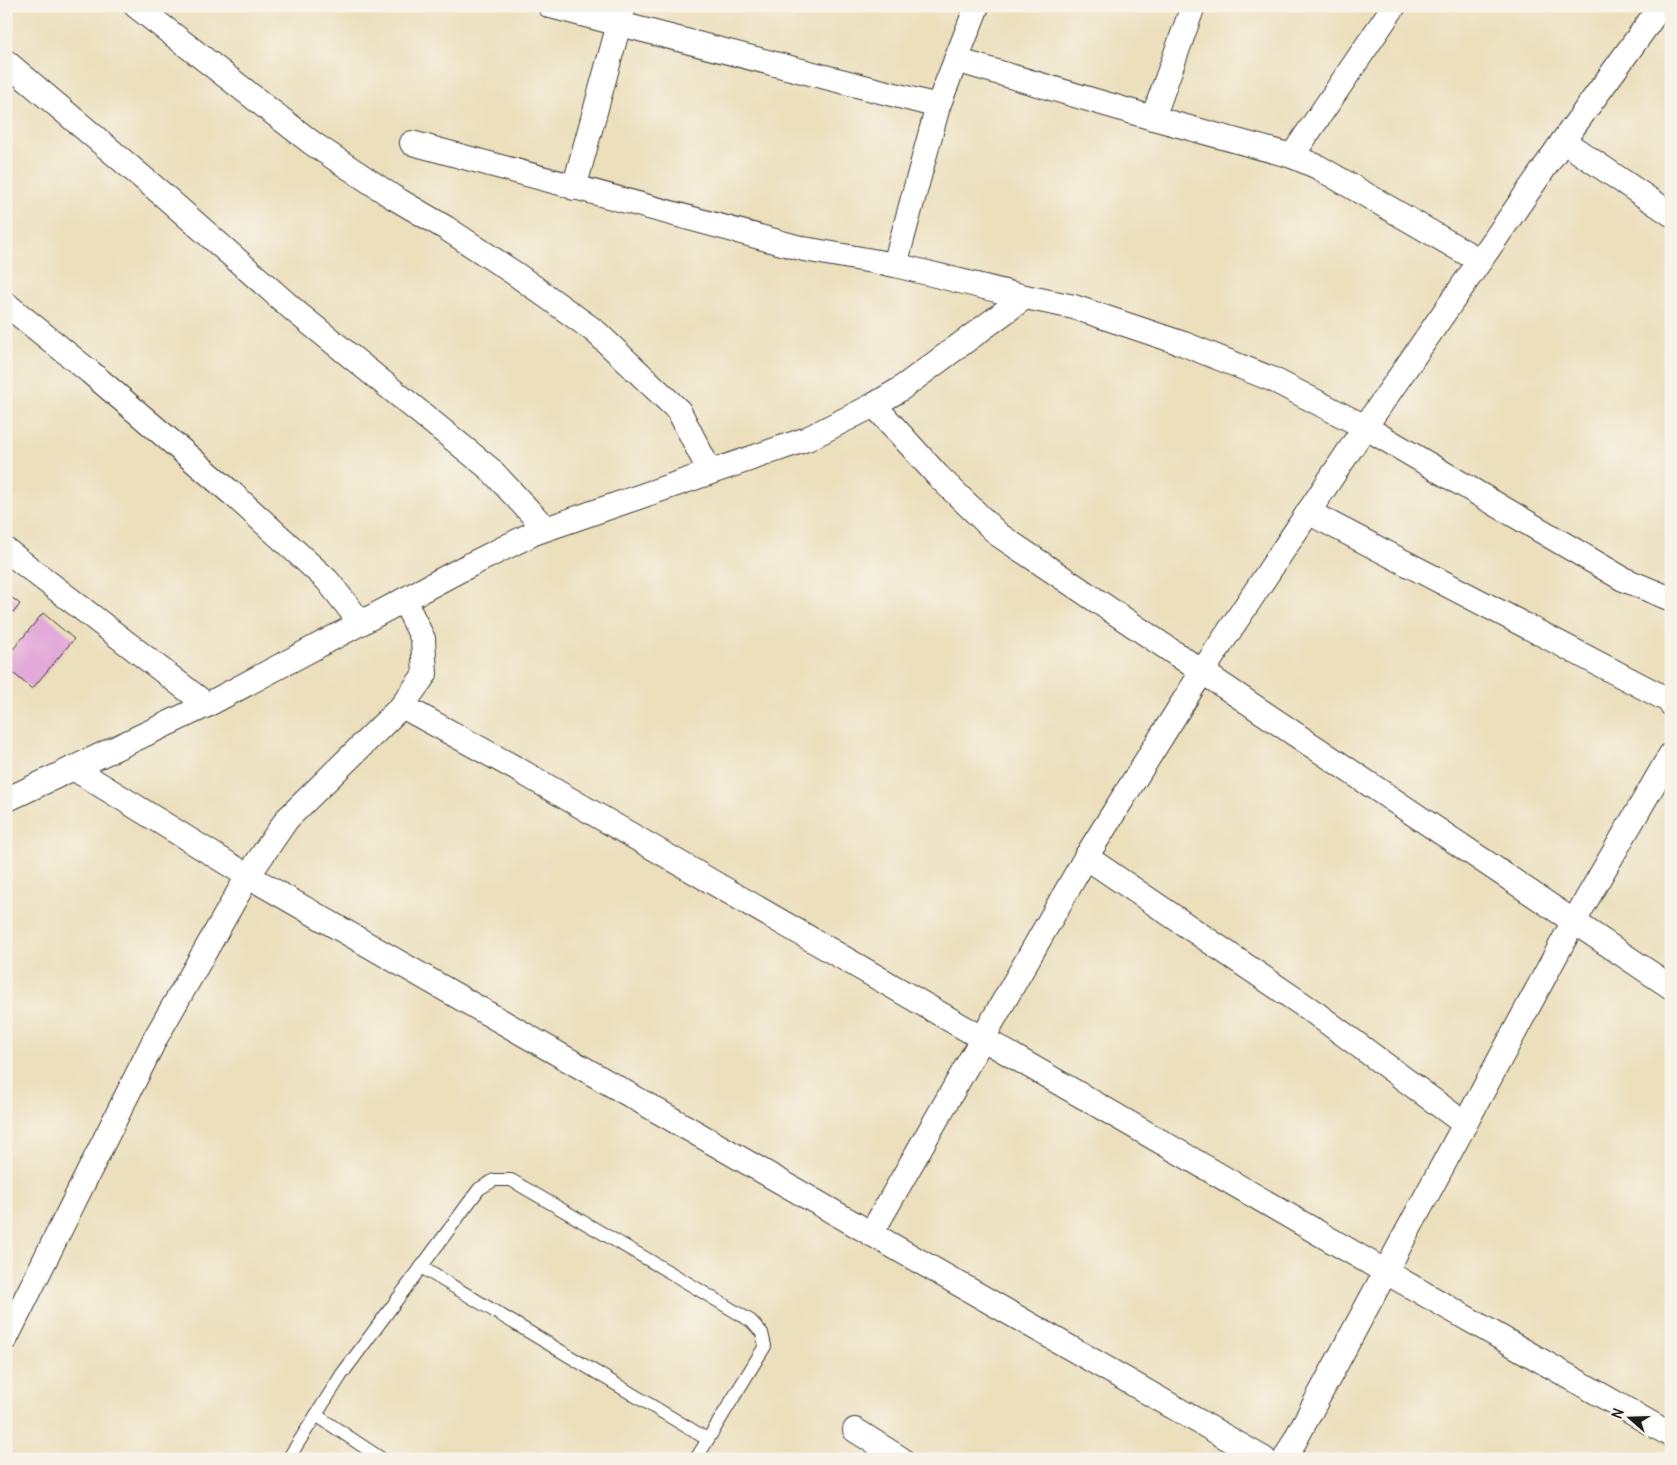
<svg xmlns="http://www.w3.org/2000/svg" width="1677" height="1465" viewBox="0 0 1677 1465" font-family="Delius,sans-serif">
  <style>
    .building { fill: #e3aad9 }
    .lines { fill: none; stroke-linecap: round; stroke-linejoin: round }
    .lane-casing { stroke: #3b3934; stroke-width: 14 }
    .street-casing { stroke: #3b3934; stroke-width: 26 }
    .lane { stroke: #fff; stroke-width: 12 }
    .street { stroke: #fff; stroke-width: 24 }
  </style>
  <rect width="100%" height="100%" fill="#f7f3e8"/>
  <filter id="ink" filterUnits="userSpaceOnUse"><feTurbulence type="fractalNoise" baseFrequency=".02" numOctaves="2"/><feDisplacementMap in="SourceGraphic" scale="10" xChannelSelector="R" yChannelSelector="G"/><feConvolveMatrix kernelMatrix="1 2 1 2 8 2 1 2 1" color-interpolation-filters="sRGB"/></filter>
  <filter id="wash" filterUnits="userSpaceOnUse"><feTurbulence type="fractalNoise" baseFrequency=".0096" numOctaves="4" result="noise"/><feDisplacementMap in="SourceGraphic" scale="20" xChannelSelector="R" yChannelSelector="G"/><feGaussianBlur stdDeviation="1.12" result="paint"/><feColorMatrix in="noise" values="0 0 0 0 0 0 0 0 0 0 0 0 0 0 0 0 0 1.4 0 .05"/><feComposite in="paint" operator="in"/></filter>
  <g filter="url(#wash)">
    <rect width="100%" height="100%" fill="#ebdfbc"/>
    <g id="blocks">
      <g class="building">
        <path d="M6 593 20 604 14 612 6 609Z"/>
        <path d="M43 613 74 639 32 689 6 667V658Z"/>
      </g>
    </g>
  </g>
  <g filter="url(#ink)">
    <use href="#blocks" fill-opacity="0" stroke="#3b3934" stroke-width="1"/>
    <g class="lines">
      <defs>
        <g id="lane">
          <path d="M421 1267 707 1439"/>
          <path d="M316 1415 382 1459"/>
          <path d="M288 1459 342 1374 479 1189 494 1180H511L671 1273 751 1321 762 1333 765 1346 696 1459"/>
        </g>
        <g id="street">
          <path d="M136 6 312 143 393 197 446 228 517 275 596 332 679 411 710 472"/>
          <path d="M550 6 938 106"/>
          <path d="M977 6 938 106 895 265 1025 297 1074 307 1184 344 1274 380 1365 427 1623 579 1671 599"/>
          <path d="M956 60 1153 118 1193 6"/>
          <path d="M6 62 162 194 296 312 490 469 545 528"/>
          <path d="M1153 118 1292 156 1318 167 1480 261"/>
          <path d="M1563 141 1671 214"/>
          <path d="M412 143 804 249 895 265"/>
          <path d="M1292 156 1394 6"/>
          <path d="M574 188 624 6"/>
          <path d="M6 304 90 372 236 497 327 580 361 623"/>
          <path d="M874 405 938 476 999 535 1671 987"/>
          <path d="M1308 512 1668 700 1671 704"/>
          <path d="M6 550 207 705"/>
          <path d="M402 706 517 769 1386 1272 1671 1435"/>
          <path d="M73 768 248 876 1264 1459"/>
          <path d="M6 800 207 705 460 570 534 533 807 439 874 405 899 390 1025 297"/>
          <path d="M1086 857 1315 1013 1465 1124"/>
          <path d="M871 1234 1086 857 1202 672 1365 427 1563 141 1661 6"/>
          <path d="M6 1338 156 1037 248 876 287 819 402 706 425 674 423 639 404 600"/>
          <path d="M855 1430 901 1459"/>
          <path d="M1285 1459 1573 923 1671 754"/>
        </g>
      </defs>
      <use href="#lane" class="lane-casing"/>
      <use href="#street" class="street-casing"/>
      <use href="#lane" class="lane"/>
      <use href="#street" class="street"/>
    </g>
  </g>
  <rect width="1677" height="1465" fill="none" stroke="#f7f3e8" stroke-width="25"/>
  <g transform="translate(1630 1418) rotate(290)" stroke="#f7f3e8" stroke-width="4" paint-order="stroke">
  <path d="M0-4L9 19L0 12L-9 19Z" fill="#1c1c1c"/>
  <text y="-8" font-size="14" font-weight="bold" text-anchor="middle" fill="#1c1c1c">N</text>
  </g>
</svg>
